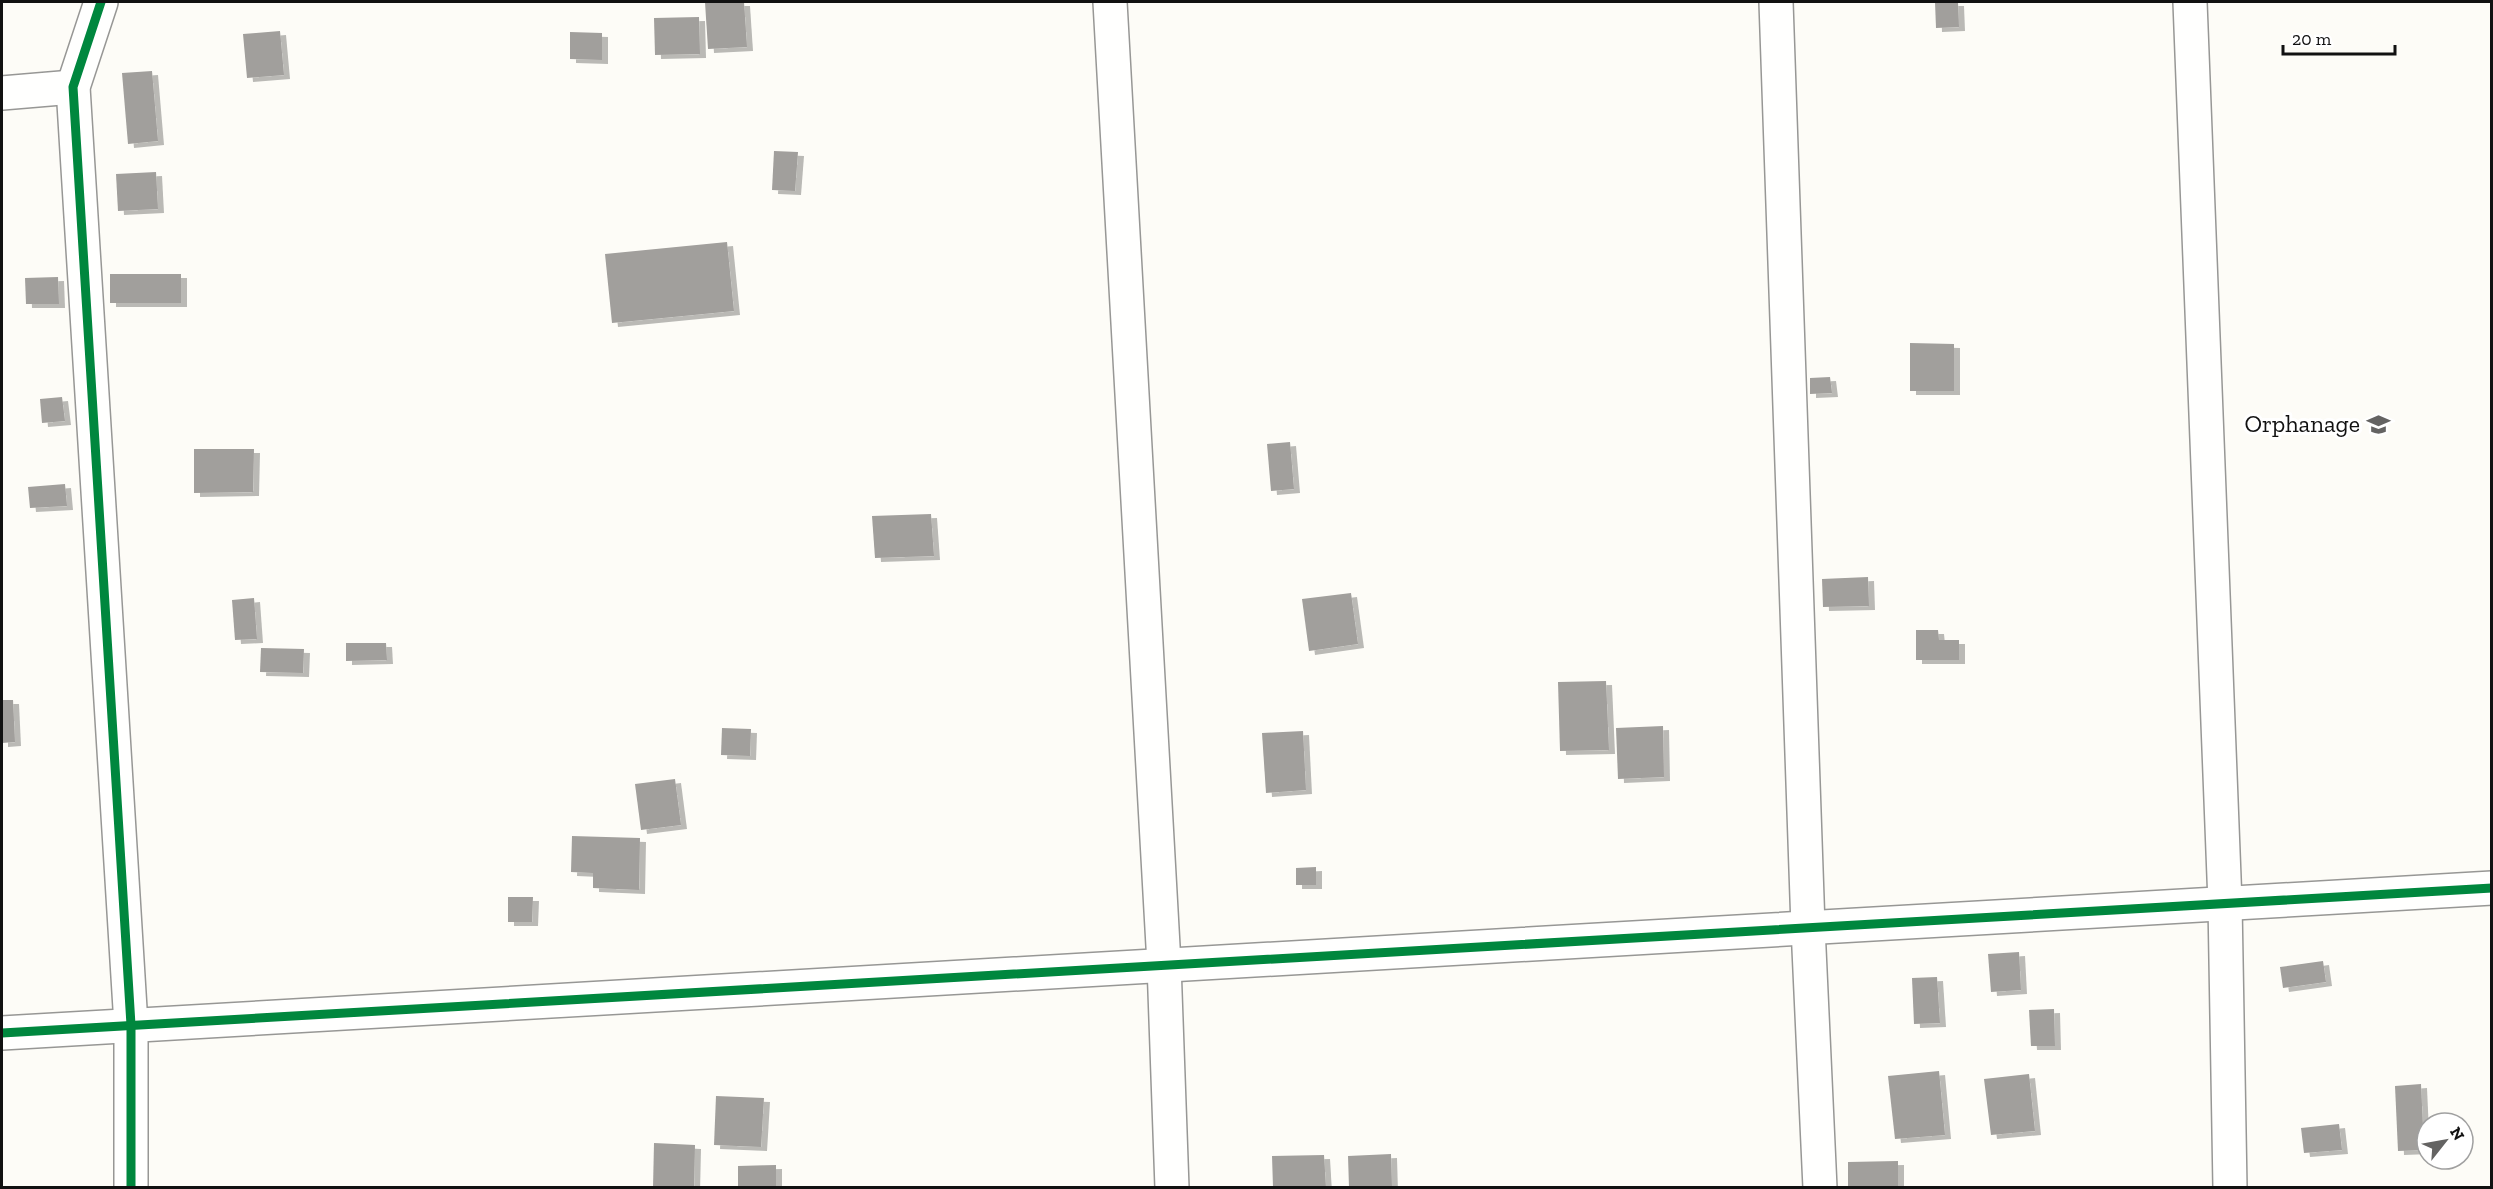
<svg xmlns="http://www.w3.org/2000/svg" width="2493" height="1189" viewBox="0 0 2493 1189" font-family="'Zilla Slab',serif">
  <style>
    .building { fill: #a19f9c; filter: url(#shadow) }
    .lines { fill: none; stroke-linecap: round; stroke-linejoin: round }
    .street-casing { stroke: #979795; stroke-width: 36 }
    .street { stroke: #fffffe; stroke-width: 33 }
    .cycleway-casing { stroke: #fff; stroke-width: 13 }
    .cycleway { stroke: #00873e; stroke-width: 9 }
    .labels { text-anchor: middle; stroke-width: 6; stroke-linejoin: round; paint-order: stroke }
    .poi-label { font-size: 24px; fill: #111; stroke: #fff; text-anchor: end }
  </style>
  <defs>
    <filter id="shadow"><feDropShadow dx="6" dy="4" stdDeviation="0" flood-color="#0004"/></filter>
  </defs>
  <rect width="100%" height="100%" fill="#fdfcf7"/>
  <g class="building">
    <path d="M705 2H744L747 47 708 49Z"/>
    <path d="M1935 2H1958L1959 27 1936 28Z"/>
    <path d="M699 17 700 54 655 55 654 18Z"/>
    <path d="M280 31 284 75 247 78 243 34Z"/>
    <path d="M570 32 602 33V60L570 59Z"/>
    <path d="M152 71 158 141 128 144 122 73Z"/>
    <path d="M774 151 798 152 795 191 772 190Z"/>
    <path d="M156 172 158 209 118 211 116 174Z"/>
    <path d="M727 242 734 311 612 323 605 254Z"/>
    <rect x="110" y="274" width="71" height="29"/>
    <path d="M58 277 59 304H26L25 278Z"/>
    <path d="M1910 343 1954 344V391H1910Z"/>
    <path d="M1830 377 1832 393 1810 394V378Z"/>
    <path d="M62 397 65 421 42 423 40 399Z"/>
    <path d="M1290 442 1294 489 1271 491 1267 444Z"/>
    <path d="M194 449H254L253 492 194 493Z"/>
    <path d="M65 484 67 506 30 508 28 487Z"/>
    <path d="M931 514 934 556 875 558 872 516Z"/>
    <path d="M1868 577 1869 606 1823 607 1822 579Z"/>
    <path d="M1351 593 1358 644 1309 651 1302 599Z"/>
    <path d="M254 598 257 639 235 640 232 600Z"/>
    <path d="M1916 630H1938L1939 640H1959V660H1916Z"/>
    <path d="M346 643H386L387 660 346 661Z"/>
    <path d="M261 648 304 649 303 673 260 672Z"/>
    <path d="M1606 681 1609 750 1560 751 1558 682Z"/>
    <path d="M2 700H13L15 742 2 743Z"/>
    <path d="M1663 726 1664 777 1618 779 1616 728Z"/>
    <path d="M722 728 751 729 750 756 721 755Z"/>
    <path d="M1303 731 1306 790 1266 793 1262 733Z"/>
    <path d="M675 779 681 825 641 830 635 784Z"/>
    <path d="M572 836 640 838 639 890 593 888V873L571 872Z"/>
    <path d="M1316 867V885H1296V868Z"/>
    <path d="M508 897H533L532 922H508Z"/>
    <path d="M2019 952 2021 990 1991 992 1988 954Z"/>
    <path d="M2323 961 2326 982 2283 988 2280 967Z"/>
    <path d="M1937 977 1940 1023 1914 1024 1912 978Z"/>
    <path d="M2054 1009 2055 1046H2031L2029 1010Z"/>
    <path d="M1939 1071 1945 1135 1895 1139 1888 1076Z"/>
    <path d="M2029 1074 2035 1131 1991 1135 1984 1079Z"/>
    <path d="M2421 1084 2424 1150 2398 1151 2395 1086Z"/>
    <path d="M716 1096 764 1098 761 1147 714 1145Z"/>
    <path d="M2339 1124 2342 1150 2304 1153 2301 1128Z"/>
    <path d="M654 1143 695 1145 694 1188H653Z"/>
    <path d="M1391 1154 1392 1188H1349L1348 1156Z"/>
    <path d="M1324 1155 1326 1188H1273L1272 1156Z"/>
    <path d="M1898 1161V1187H1848V1162Z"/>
    <path d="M776 1165V1188H738V1166Z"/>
  </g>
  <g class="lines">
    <defs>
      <g id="street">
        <path d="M101 2 73 87 131 1025V1188"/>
        <path d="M1110 2 1164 964 1172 1188"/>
        <path d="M1776 2 1808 927 1820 1188"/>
        <path d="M2190 2 2225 903 2230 1188"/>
        <path d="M2 93 73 87"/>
        <path d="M2 1033 2492 888"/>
      </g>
    </defs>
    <use href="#street" class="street-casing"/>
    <use href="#street" class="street"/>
    <defs>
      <g id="cycleway">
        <path d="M101 2 73 87 131 1025V1188"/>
        <path d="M2 1033 2492 888"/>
      </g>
    </defs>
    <use href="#cycleway" class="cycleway-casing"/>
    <use href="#cycleway" class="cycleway"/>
  </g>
  <defs>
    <symbol id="school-bare" viewBox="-9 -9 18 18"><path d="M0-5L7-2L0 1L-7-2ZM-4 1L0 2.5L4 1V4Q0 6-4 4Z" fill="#646362" stroke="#fff" stroke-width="2.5" paint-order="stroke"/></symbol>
  </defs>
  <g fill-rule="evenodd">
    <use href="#school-bare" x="2362" y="408" width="33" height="33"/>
  </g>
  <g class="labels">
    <g class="poi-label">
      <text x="2360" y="432">Orphanage</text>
    </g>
  </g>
  <rect width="2493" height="1189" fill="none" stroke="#111111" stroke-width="6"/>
  <g transform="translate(2445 1141) rotate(59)"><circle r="28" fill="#ffffff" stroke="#a0a0a0" stroke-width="1.5"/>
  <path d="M0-4.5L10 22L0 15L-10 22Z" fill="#646362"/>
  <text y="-9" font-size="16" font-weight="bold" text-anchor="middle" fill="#111111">N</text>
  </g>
  <path d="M2283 45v9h112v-9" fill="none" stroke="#111111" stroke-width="3"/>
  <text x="2292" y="45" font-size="18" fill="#111111" stroke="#ffffff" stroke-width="4.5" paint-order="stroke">20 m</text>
</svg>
